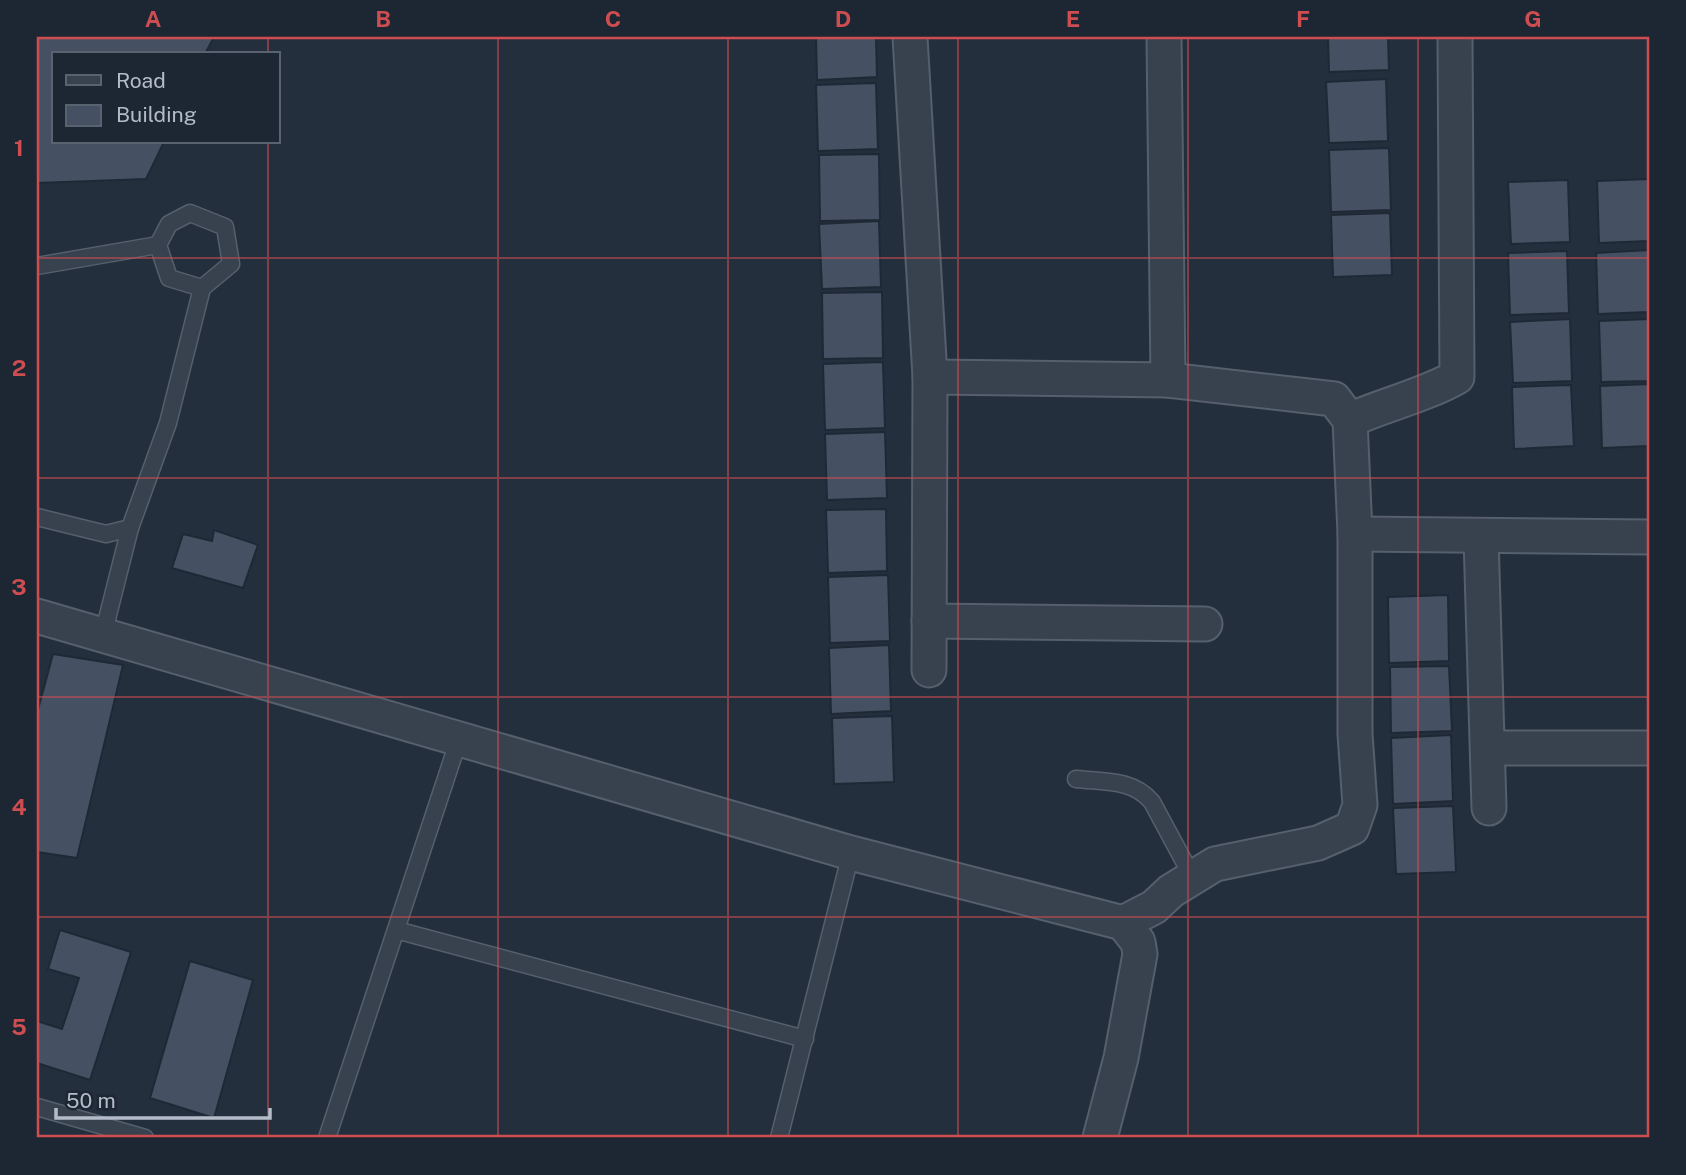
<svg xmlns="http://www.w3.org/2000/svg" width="1686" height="1175" viewBox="0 0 1686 1175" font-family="'Public Sans',sans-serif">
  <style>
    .building { fill: #455162; stroke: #1f2835; stroke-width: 2 }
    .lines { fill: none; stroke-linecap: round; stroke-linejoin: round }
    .lane-casing { stroke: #565f6c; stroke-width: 19 }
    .street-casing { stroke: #565f6c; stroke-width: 37 }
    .lane { stroke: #38414e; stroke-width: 16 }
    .street { stroke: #38414e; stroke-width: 33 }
    .grid { fill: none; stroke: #ce4d50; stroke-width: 2; stroke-opacity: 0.55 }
    .neatline { fill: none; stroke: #ce4d50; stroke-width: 2.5 }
    .grid-label { font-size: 23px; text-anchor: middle; font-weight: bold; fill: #ce4d50 }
  </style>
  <rect width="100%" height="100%" fill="#242f3e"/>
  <g class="building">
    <path d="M37 37H214L205 54H54V142H164L146 179 37 183Z"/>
    <path d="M816 37H876L877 77 817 80Z"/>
    <path d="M1328 37H1388L1389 70 1329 72Z"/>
    <path d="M1386 79 1388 141 1329 143 1326 82Z"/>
    <path d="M876 83 878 149 818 151 816 85Z"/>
    <path d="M1389 148 1391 210 1331 212 1329 150Z"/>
    <path d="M879 154 880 220 820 221 819 155Z"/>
    <path d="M1649 179V241L1599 243 1597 181Z"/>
    <path d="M1568 180 1570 242 1511 244 1508 182Z"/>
    <path d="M1390 213 1392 275 1333 277 1331 215Z"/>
    <path d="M879 221 881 287 822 289 819 224Z"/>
    <path d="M1649 250V312L1598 314 1596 253Z"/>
    <path d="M1567 251 1569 313 1510 315 1508 253Z"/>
    <path d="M882 292 883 358 823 359 822 293Z"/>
    <path d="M1570 319 1572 381 1513 383 1510 322Z"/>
    <path d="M1649 319V381L1601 382 1599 321Z"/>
    <path d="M883 362 885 428 825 430 823 364Z"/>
    <path d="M1649 384V446L1602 448 1600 386Z"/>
    <path d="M1571 385 1574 446 1514 449 1512 387Z"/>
    <path d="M885 432 887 498 827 500 825 434Z"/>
    <path d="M886 509 887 571 828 573 826 510Z"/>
    <path d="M214 530 258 545 243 588 172 568 183 534 212 541Z"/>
    <path d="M888 575 890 641 830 643 828 577Z"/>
    <path d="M1448 595 1449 661 1389 663 1388 597Z"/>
    <path d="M889 645 891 711 831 714 829 648Z"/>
    <path d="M53 654 123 665 77 858 37 852V713Z"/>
    <path d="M1449 666 1452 731 1391 733 1390 667Z"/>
    <path d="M892 716 894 782 834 784 832 718Z"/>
    <path d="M1451 735 1453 801 1393 804 1391 738Z"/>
    <path d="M1453 806 1456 872 1396 874 1393 808Z"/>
    <path d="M60 930 131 952 90 1080 37 1063V1021L62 1029 79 978 48 969Z"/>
    <path d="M190 961 253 980 214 1118 150 1098Z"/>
  </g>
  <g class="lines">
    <defs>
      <g id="lane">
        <path d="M37 266 158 245"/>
        <path d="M37 517 106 534 130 528 168 423 202 288 231 264 225 227 190 213 169 224 158 245 169 278 202 288"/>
        <path d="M103 635 130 528"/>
        <path d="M1076 779C1104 782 1133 779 1152 802L1194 880"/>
        <path d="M396 930 805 1039"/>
        <path d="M37 1107 145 1138"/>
        <path d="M327 1138 459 739"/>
        <path d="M779 1138 851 853"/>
      </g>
      <g id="street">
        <path d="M910 37 930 377 929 670"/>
        <path d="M1164 37 1168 380"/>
        <path d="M930 377 1168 380 1334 399 1350 420 1355 534V734L1360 805 1352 828 1318 843 1215 864 1171 891 1154 907 1123 923"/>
        <path d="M1350 420C1386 404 1423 396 1457 377L1455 37"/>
        <path d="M1355 534 1649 537"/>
        <path d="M1481 537 1489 808"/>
        <path d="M37 616 851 853 1123 923 1138 942 1140 954 1121 1058 1100 1138"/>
        <path d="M929 621 1205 624"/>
        <path d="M1489 748H1649"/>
      </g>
    </defs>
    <use href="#lane" class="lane-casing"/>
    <use href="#street" class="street-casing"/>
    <use href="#lane" class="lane"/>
    <use href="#street" class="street"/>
  </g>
  <path class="grid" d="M268 37V54M498 37V1138M728 37V1138M958 37V1138M1188 37V1138M1418 37V1138M268 142V1138M37 258H1649M37 478H1649M37 697H1649M37 917H1649"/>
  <rect width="1686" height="1175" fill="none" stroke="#1d2633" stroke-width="77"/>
  <rect x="52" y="52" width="228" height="91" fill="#1d2633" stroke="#59626f" stroke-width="2"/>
  <rect x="66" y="75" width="35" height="10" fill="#38414e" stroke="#59626f" stroke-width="2"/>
  <text x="116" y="88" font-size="21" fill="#b4bcc9">Road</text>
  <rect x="66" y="105" width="35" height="21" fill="#455162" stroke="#59626f" stroke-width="2"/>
  <text x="116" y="122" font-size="21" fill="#b4bcc9">Building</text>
  <path d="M56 1108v10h214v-10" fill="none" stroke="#b4bcc9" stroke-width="3.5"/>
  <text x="66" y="1108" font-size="21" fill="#b4bcc9" stroke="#1d2633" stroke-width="5" paint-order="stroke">50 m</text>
  <rect x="38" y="38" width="1610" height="1098" class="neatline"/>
  <g class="grid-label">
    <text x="153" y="27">A</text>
    <text x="383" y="27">B</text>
    <text x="613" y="27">C</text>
    <text x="843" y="27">D</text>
    <text x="1073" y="27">E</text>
    <text x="1303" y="27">F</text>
    <text x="1533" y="27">G</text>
    <text x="19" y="156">1</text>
    <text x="19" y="376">2</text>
    <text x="19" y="595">3</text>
    <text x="19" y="815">4</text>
    <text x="19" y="1035">5</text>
  </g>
</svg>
